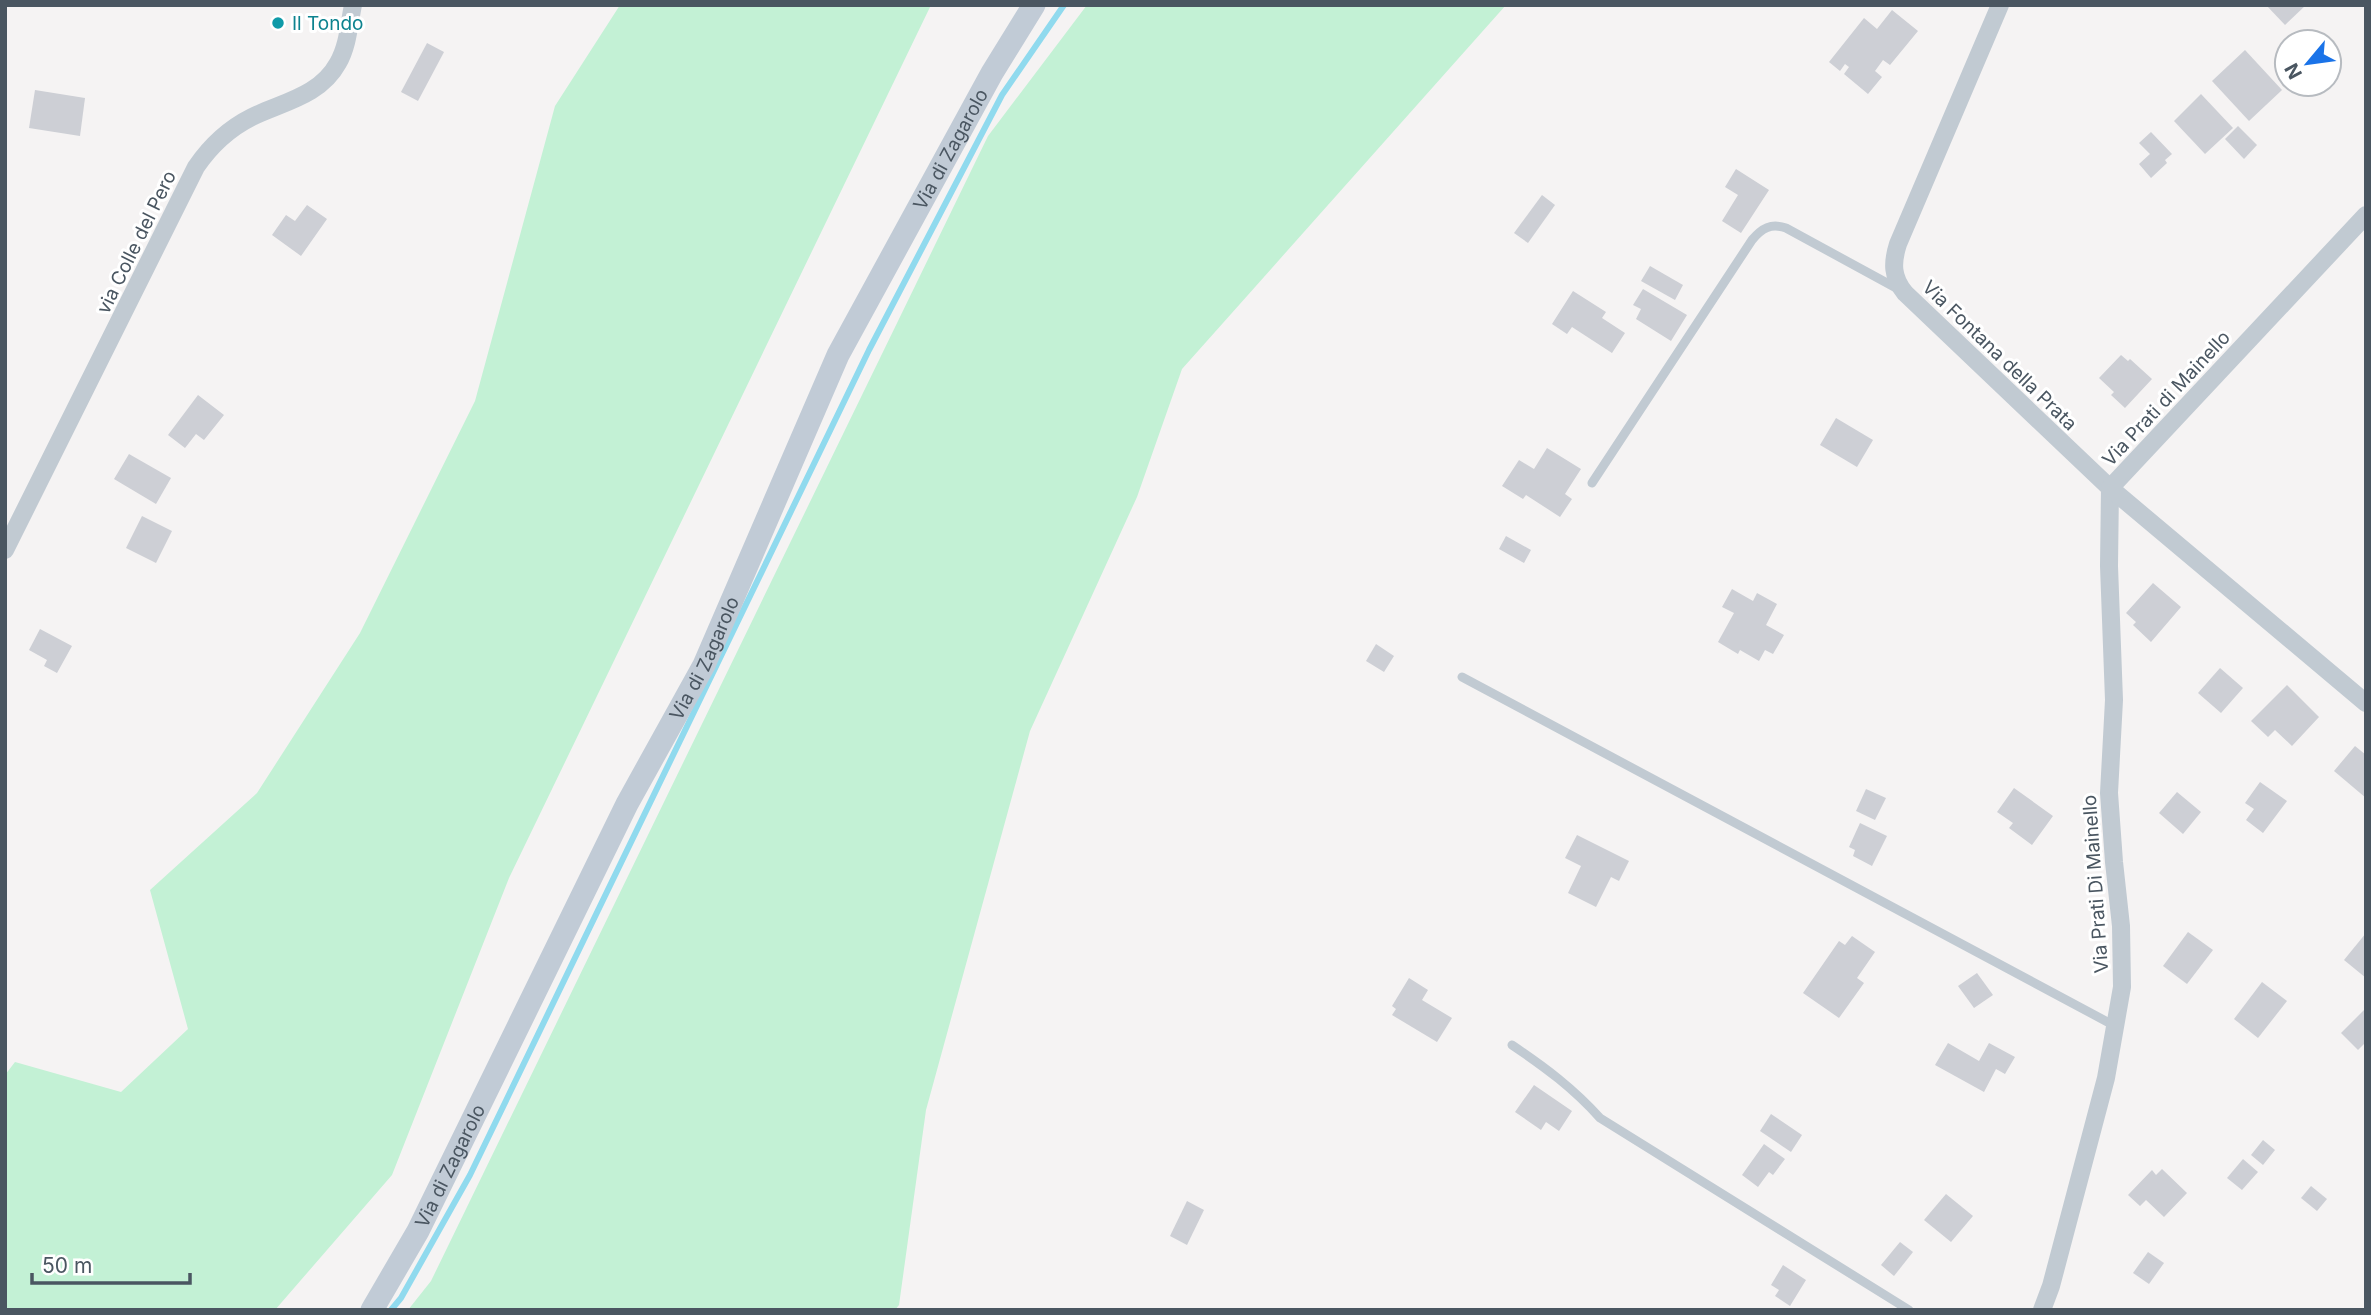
<svg xmlns="http://www.w3.org/2000/svg" width="2371" height="1315" viewBox="0 0 2371 1315" font-family="Inter,sans-serif">
  <style>
    .green { fill: #c3f1d5 }
    .lines { fill: none; stroke-linecap: round; stroke-linejoin: round }
    .stream { stroke: #90daee; stroke-width: 6 }
    .building { fill: #cdcfd5 }
    .lane { stroke: #c1cad2; stroke-width: 9 }
    .street { stroke: #c1cad2; stroke-width: 18 }
    .secondary { stroke: #c1cbd6; stroke-width: 23 }
    .culture-dot { fill: #0f9aa8; stroke: #fff; stroke-width: 2.5 }
    .labels { text-anchor: middle; stroke-width: 6; stroke-linejoin: round; paint-order: stroke }
    .culture-label { font-size: 19px; fill: #0d838f; stroke: #fff; text-anchor: start }
    .street-label { font-size: 19px; fill: #4a5661; stroke: #fff }
  </style>
  <rect width="100%" height="100%" fill="#f5f3f3"/>
  <g class="green">
    <path d="M620 5H931L509 878 392 1175 275 1310H5V1075L15 1062 121 1092 188 1029 150 890 257 793 360 633 475 401 555 106Z"/>
    <path d="M1087 5H1506L1182 369 1137 497 1030 731 926 1110 899 1305 895 1310H408L431 1281 988 136Z"/>
  </g>
  <g class="lines">
    <path class="stream" d="M391 1310 401 1298 470 1175 869 350 1002 95 1064 5"/>
  </g>
  <g class="building">
    <path d="M2266 5H2306L2285 25Z"/>
    <path d="M1892 10 1918 31 1890 65 1883 60 1875 71 1882 77 1868 94 1844 74 1849 67 1845 64 1840 71 1829 62 1864 18 1877 29Z"/>
    <path d="M427 43 444 52 418 101 401 92Z"/>
    <path d="M2245 50 2282 90 2249 121 2212 81Z"/>
    <path d="M35 90 85 98 80 136 29 128Z"/>
    <path d="M2201 94 2233 128 2205 154 2174 121Z"/>
    <path d="M2238 126 2257 145 2244 159 2225 139Z"/>
    <path d="M2151 132 2172 154 2165 160 2167 163 2151 178 2139 164 2150 154 2139 143Z"/>
    <path d="M1736 169 1769 190 1741 233 1722 221 1738 195 1725 187Z"/>
    <path d="M1542 195 1555 205 1528 243 1514 233Z"/>
    <path d="M307 205 327 219 301 256 272 235 286 215 295 221Z"/>
    <path d="M1650 266 1683 285 1675 300 1641 281Z"/>
    <path d="M1643 289 1687 315 1671 341 1636 319 1641 309 1633 305Z"/>
    <path d="M1573 291 1606 312 1602 318 1625 333 1612 353 1572 327 1567 334 1552 324Z"/>
    <path d="M2121 355 2128 361 2130 359 2152 379 2125 408 2111 395 2114 392 2099 378Z"/>
    <path d="M198 395 224 415 204 440 196 434 185 448 168 435Z"/>
    <path d="M1836 418 1873 440 1857 467 1820 445Z"/>
    <path d="M1547 448 1581 469 1565 494 1572 499 1560 517 1526 495 1523 499 1502 486 1519 460 1534 469Z"/>
    <path d="M129 454 171 478 156 504 114 479Z"/>
    <path d="M142 516 172 531 156 563 126 548Z"/>
    <path d="M1506 536 1531 550 1524 563 1499 549Z"/>
    <path d="M2153 583 2181 607 2151 642 2133 625 2136 622 2126 613Z"/>
    <path d="M1732 589 1753 601 1757 593 1777 604 1766 625 1784 635 1773 654 1765 650 1759 661 1740 650 1738 654 1718 642 1734 613 1722 607Z"/>
    <path d="M40 629 72 646 57 673 44 666 47 660 29 650Z"/>
    <path d="M1376 644 1394 656 1384 672 1366 661Z"/>
    <path d="M2220 668 2243 688 2221 713 2198 693Z"/>
    <path d="M2287 685 2319 717 2292 746 2275 730 2268 737 2251 721Z"/>
    <path d="M2355 746 2366 755V798L2334 771Z"/>
    <path d="M2260 782 2287 801 2263 833 2246 820 2254 809 2245 803Z"/>
    <path d="M2014 788 2053 816 2032 845 2009 828 2013 823 1997 812Z"/>
    <path d="M1866 789 1886 798 1875 820 1856 811Z"/>
    <path d="M2177 792 2201 812 2183 834 2159 813Z"/>
    <path d="M1860 823 1887 836 1872 866 1853 856 1855 850 1849 847Z"/>
    <path d="M1577 835 1629 861 1619 881 1611 877 1596 907 1568 893 1581 866 1565 858Z"/>
    <path d="M2188 932 2213 950 2187 984 2163 966Z"/>
    <path d="M2366 933V978L2344 960Z"/>
    <path d="M1852 936 1875 952 1857 978 1864 983 1839 1018 1803 993 1839 941 1845 945Z"/>
    <path d="M1977 973 1993 995 1974 1008 1958 986Z"/>
    <path d="M1409 978 1428 990 1422 1000 1452 1018 1437 1042 1392 1015 1396 1009 1392 1006Z"/>
    <path d="M2262 982 2287 1001 2258 1038 2234 1019Z"/>
    <path d="M2364 1010 2366 1042 2358 1050 2341 1033Z"/>
    <path d="M1948 1043 1979 1061 1989 1043 2015 1057 2005 1074 1996 1069 1984 1092 1935 1065Z"/>
    <path d="M1534 1085 1572 1111 1559 1131 1546 1122 1541 1130 1515 1112Z"/>
    <path d="M1771 1114 1802 1135 1791 1152 1760 1131Z"/>
    <path d="M2263 1140 2275 1150 2263 1165 2251 1155Z"/>
    <path d="M1764 1144 1785 1159 1773 1175 1769 1172 1758 1187 1742 1175Z"/>
    <path d="M2243 1159 2258 1172 2242 1190 2227 1178Z"/>
    <path d="M2162 1169 2187 1193 2164 1217 2146 1200 2140 1206 2128 1195 2152 1170 2156 1175Z"/>
    <path d="M2311 1186 2327 1199 2317 1211 2301 1198Z"/>
    <path d="M1946 1194 1973 1216 1951 1242 1924 1220Z"/>
    <path d="M1187 1201 1204 1210 1187 1245 1170 1236Z"/>
    <path d="M1900 1242 1913 1252 1894 1276 1881 1265Z"/>
    <path d="M2148 1252 2164 1263 2149 1284 2133 1273Z"/>
    <path d="M1783 1265 1806 1280 1790 1306 1775 1296 1779 1290 1771 1285Z"/>
  </g>
  <g class="lines">
    <g class="lane">
      <path d="M1592 483 1752 240C1762 228 1771 223 1786 228L1898 289"/>
      <path d="M1462 677 2115 1026"/>
      <path d="M1512 1045C1546 1068 1573 1088 1600 1118L1909 1310"/>
    </g>
    <g class="street">
      <path d="M2000 5 1898 244C1892 263 1892 277 1905 293L2110 488 2109 566 2114 700 2109 793 2114 862 2121 926 2122 987 2106 1078 2051 1286 2042 1310"/>
      <path d="M2366 215 2110 488 2366 703"/>
      <path d="M5 550 196 167C211 145 228 129 252 117 283 102 320 96 338 63 348 46 349 24 353 5"/>
    </g>
    <path class="secondary" id="s1" d="M372 1310 418 1231 627 804 704 665 838 355 992 73 1034 5"/>
  </g>
  <circle class="culture-dot" cx="278" cy="23" r="7"/>
  <g class="labels">
    <g class="culture-label">
      <text x="292" y="30">Il Tondo</text>
    </g>
    <g class="street-label">
      <text dy="7" stroke="none"><textPath href="#s1" startOffset="1298">Via di Zagarolo</textPath></text>
      <text transform="translate(136 242) rotate(-64)" y="7">via Colle del Pero</text>
      <text transform="translate(2000 355) rotate(44)" y="7">Via Fontana della Prata</text>
      <text transform="translate(2166 398) rotate(-47)" y="7">Via Prati di Mainello</text>
      <text dy="7" stroke="none"><textPath href="#s1" startOffset="732">Via di Zagarolo</textPath></text>
      <text transform="translate(2095 884) rotate(-94)" y="7">Via Prati Di Mainello</text>
      <text dy="7" stroke="none"><textPath href="#s1" startOffset="164">Via di Zagarolo</textPath></text>
    </g>
  </g>
  <rect width="2371" height="1315" fill="none" stroke="#4a5661" stroke-width="14"/>
  <g transform="translate(2308 63) rotate(241)"><circle r="33" fill="#ffffff" stroke="#b7bbc0" stroke-width="2"/>
  <path d="M0-5L12 26L0 18L-12 26Z" fill="#1a73e8"/>
  <text y="-10" font-size="19" font-weight="bold" text-anchor="middle" fill="#4a5661">N</text>
  </g>
  <path d="M32 1273v10h158v-10" fill="none" stroke="#4a5661" stroke-width="3.5"/>
  <text x="42" y="1273" font-size="21" fill="#4a5661" stroke="#ffffff" stroke-width="5" paint-order="stroke">50 m</text>
</svg>
